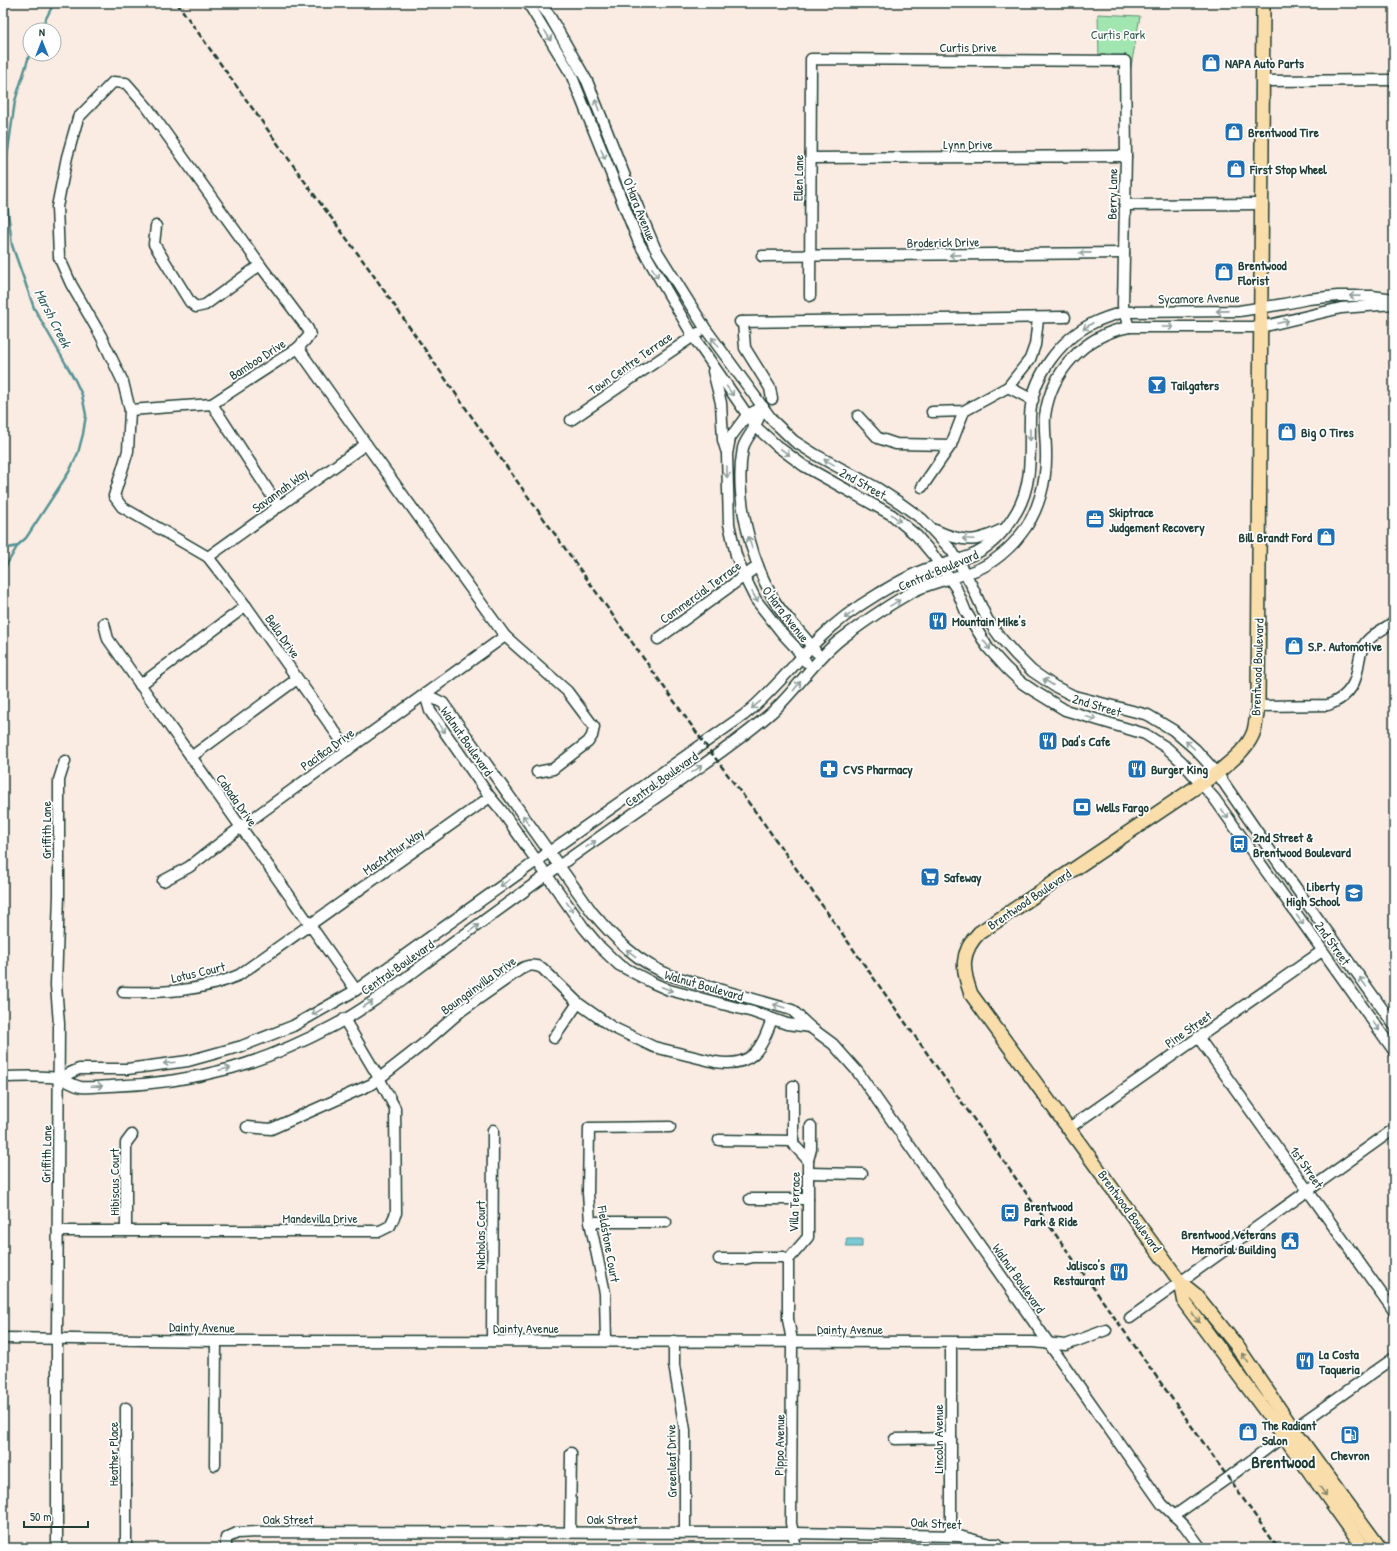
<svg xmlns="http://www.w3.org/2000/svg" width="1397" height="1551" viewBox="0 0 1397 1551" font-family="'Patrick Hand',sans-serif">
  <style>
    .green { fill: #a1e5b1; stroke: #609172 }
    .water { fill: #7acbd4; stroke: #569294 }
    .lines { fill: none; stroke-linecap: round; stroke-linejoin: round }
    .stream { stroke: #569294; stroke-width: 2.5 }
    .minor-casing { stroke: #1f3d34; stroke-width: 13 }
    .major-casing { stroke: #1f3d34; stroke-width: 16 }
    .minor { stroke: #fff; stroke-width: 10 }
    .major { stroke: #f9deab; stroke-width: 13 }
    .rail { stroke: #1f3d34; stroke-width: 2.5; stroke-dasharray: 6 3; stroke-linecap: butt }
    .oneway { stroke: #8f9e9a }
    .oneway2 { stroke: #81856a }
    .labels { text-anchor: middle; stroke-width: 3.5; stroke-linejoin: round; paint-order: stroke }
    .park-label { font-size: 13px; fill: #395f4d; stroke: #fff }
    .street-label { font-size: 13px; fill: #1f3d34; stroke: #fff }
    .poi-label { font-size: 13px; font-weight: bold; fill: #1f3d34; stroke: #fff; text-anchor: start }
    .water-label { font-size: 14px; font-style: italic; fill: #36605c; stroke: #fff }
    .district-label { font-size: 17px; font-weight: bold; fill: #1f3d34; stroke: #fff }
  </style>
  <rect width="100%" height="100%" fill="#faece2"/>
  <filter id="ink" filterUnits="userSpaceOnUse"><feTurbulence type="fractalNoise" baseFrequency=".025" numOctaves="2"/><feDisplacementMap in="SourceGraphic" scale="8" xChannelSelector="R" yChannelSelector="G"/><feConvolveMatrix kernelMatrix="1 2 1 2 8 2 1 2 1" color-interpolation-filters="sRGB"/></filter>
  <g filter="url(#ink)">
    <path class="green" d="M1098 14 1140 16 1129 78 1127 59 1099 57Z"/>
    <path class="water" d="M846 1239H862V1247H847Z"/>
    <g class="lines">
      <g class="stream">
        <path d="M40 30 54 3"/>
        <path d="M3 549 18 546"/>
        <path d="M3 571 18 545 26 538 69 472 78 453 83 434 86 415 82 395 75 380 34 308 12 245 4 178 15 101 30 53"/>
      </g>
      <defs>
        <g id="minor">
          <path d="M528 3 571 74 639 243 693 336 755 426 777 446 804 466 892 515 917 536 933 555 956 588 966 612 988 648 1006 668 1022 683 1034 691 1065 710 1145 734 1167 748 1183 763 1214 798 1394 1051"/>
          <path d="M539 3 549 15 587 81 626 179 655 248 705 328 773 421 794 441 816 455 877 488 900 503 922 519 952 551 971 584 987 619 1000 637 1015 654 1032 671 1054 686 1074 696 1148 715 1173 730 1195 749 1217 773 1291 881 1394 1025"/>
          <path d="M1262 81 1394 80"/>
          <path d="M811 158 1126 156"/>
          <path d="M1125 205 1262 204"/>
          <path d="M156 226 154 244 190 302 196 307 205 305 260 265"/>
          <path d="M762 256 1124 253"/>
          <path d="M810 296 811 59 1125 61 1126 156 1123 305 1124 312 1129 327"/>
          <path d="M740 322 1065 317"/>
          <path d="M743 322 745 348 770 388 772 399"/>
          <path d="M713 371 721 403 723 440 726 450"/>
          <path d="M1008 387 1033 400"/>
          <path d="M212 404 279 507"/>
          <path d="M763 407 747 415 730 438 727 454 729 524 736 555 744 576 756 600 782 633 795 647 806 662"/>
          <path d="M763 407C761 413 758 420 755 426 752 433 745 440 743 448 734 495 750 558 774 600 785 618 803 633 816 652"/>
          <path d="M130 410 123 382 101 336 71 284 59 257 57 207 67 157 78 118 113 82 126 83 147 107 260 265 308 329 310 335 298 348"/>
          <path d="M932 412 964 411 1008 387 1030 359 1035 345 1038 319"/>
          <path d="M858 416 878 438 896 444 951 445"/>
          <path d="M571 420 698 333"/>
          <path d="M922 487 951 445 964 411"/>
          <path d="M935 530C948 536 966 543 981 538 988 536 995 533 1001 530"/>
          <path d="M208 557 366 444"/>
          <path d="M104 623 108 639 356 990"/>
          <path d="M658 639 758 566"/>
          <path d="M140 685 246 606"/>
          <path d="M425 694 443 703 592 912C616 940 637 962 672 976L792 1010 810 1027 833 1044 857 1071 1162 1504 1184 1525 1201 1548"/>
          <path d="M425 694 430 711 490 797 501 810 584 928 600 947 619 965 653 983 669 990 753 1012 787 1024 810 1027"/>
          <path d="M1258 706 1328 705C1344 699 1354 689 1357 672 1359 663 1359 656 1363 647 1368 636 1384 629 1394 622"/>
          <path d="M348 750 246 606 208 557 122 507 114 496 128 451 130 410 212 404 298 348 366 444 505 636 567 691 594 727 592 736 588 742 553 769 537 772"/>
          <path d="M191 757 297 679"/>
          <path d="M163 881 189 867 241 827 505 636"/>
          <path d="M123 992C163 993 203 991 239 975L490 797"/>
          <path d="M1198 1037 1394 1311"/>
          <path d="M554 1038 578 1003"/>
          <path d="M3 1077C18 1077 48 1075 61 1079 68 1081 74 1086 81 1087 91 1088 101 1086 110 1086 149 1085 195 1078 232 1068 267 1058 301 1043 333 1026 369 1007 402 980 435 956 476 926 518 896 559 866 602 835 646 805 690 774 717 755 746 735 771 713 797 690 814 660 841 639 864 622 889 604 914 591 934 581 956 578 976 570 992 564 1011 548 1021 534 1039 512 1047 480 1046 452 1046 440 1044 428 1045 416 1051 371 1085 335 1129 327H1261L1341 308 1394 304"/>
          <path d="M59 1078 79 1069H127L188 1061 242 1046 293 1026 356 990 549 852 744 715C773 692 794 663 820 638 837 621 858 606 878 594 895 584 911 574 929 568 942 564 957 561 970 556 991 548 1006 530 1017 511 1034 481 1029 449 1030 417 1031 378 1059 340 1093 323 1103 318 1113 315 1124 312L1239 311 1284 304 1308 299 1338 296H1372L1394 299"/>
          <path d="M793 1086V1144L808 1160V1237L788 1260V1319L792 1341 791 1523 796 1548"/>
          <path d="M247 1127 271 1129 372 1084 422 1045 461 1011 521 969C528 965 534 964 542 968L578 1003 612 1027 654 1047 715 1062C753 1068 761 1049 772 1019"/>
          <path d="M1069 1128 1322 951"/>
          <path d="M719 1140 793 1141"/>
          <path d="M808 1160 811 1149V1126"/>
          <path d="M808 1173 862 1174"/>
          <path d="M750 1199H808"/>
          <path d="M590 1222H666"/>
          <path d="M58 1231H380L390 1226 396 1213 395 1108 379 1078 344 1019"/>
          <path d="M126 1231V1143L132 1135"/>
          <path d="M719 1259H745L753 1257H783L788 1260"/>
          <path d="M1130 1318 1394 1129"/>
          <path d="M3 1338 216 1341 1033 1342 1066 1345 1106 1330"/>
          <path d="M492 1341 493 1130"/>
          <path d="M606 1341 605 1293 590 1222 588 1193 589 1128 670 1127"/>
          <path d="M674 1341V1365L685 1430V1532"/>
          <path d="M951 1343V1535"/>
          <path d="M126 1408V1548"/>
          <path d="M895 1439 951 1438"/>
          <path d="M215 1465 216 1341"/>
          <path d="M1174 1516 1228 1478 1293 1429 1394 1358"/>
          <path d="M570 1532 571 1453"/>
          <path d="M57 1548V1338L59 1024 56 985 59 895V780L65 761"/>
          <path d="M226 1548V1538L237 1533 256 1532 793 1533 959 1536 990 1544H998"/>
        </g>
        <g id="major">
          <path d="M1263 3 1258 706C1257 714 1256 723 1254 731 1248 749 1231 761 1217 773L979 933C960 952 962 970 971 994L1181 1283 1196 1295 1237 1346 1293 1429 1380 1548"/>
          <path d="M1181 1283 1185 1303 1284 1436 1364 1548"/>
        </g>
      </defs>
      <use href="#minor" class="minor-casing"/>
      <use href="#major" class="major-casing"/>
      <use href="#minor" class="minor"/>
      <use href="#major" class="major"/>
      <path class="rail" d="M177 3 318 200 367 266 499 456 704 743 763 822 1278 1548"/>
    </g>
    <defs><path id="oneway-shaft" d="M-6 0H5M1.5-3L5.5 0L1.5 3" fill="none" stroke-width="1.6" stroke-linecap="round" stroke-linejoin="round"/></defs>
    <g class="oneway">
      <use href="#oneway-shaft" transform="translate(548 36) rotate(59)"/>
      <use href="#oneway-shaft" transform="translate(597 105) rotate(-111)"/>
      <use href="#oneway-shaft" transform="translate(603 154) rotate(68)"/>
      <use href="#oneway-shaft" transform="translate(1085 253) rotate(179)"/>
      <use href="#oneway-shaft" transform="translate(955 255) rotate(179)"/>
      <use href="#oneway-shaft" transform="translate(655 273) rotate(60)"/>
      <use href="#oneway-shaft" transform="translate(1355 296) rotate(-179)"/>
      <use href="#oneway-shaft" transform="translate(1222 311) rotate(179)"/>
      <use href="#oneway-shaft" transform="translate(1283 322) rotate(-14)"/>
      <use href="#oneway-shaft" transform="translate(1088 326) rotate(147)"/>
      <use href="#oneway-shaft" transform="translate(1168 327)"/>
      <use href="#oneway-shaft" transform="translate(715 342) rotate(-127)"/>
      <use href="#oneway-shaft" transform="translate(730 391) rotate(54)"/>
      <use href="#oneway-shaft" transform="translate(1030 435) rotate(89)"/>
      <use href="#oneway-shaft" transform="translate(785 452) rotate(36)"/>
      <use href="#oneway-shaft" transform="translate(829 462) rotate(-151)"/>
      <use href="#oneway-shaft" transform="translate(727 472) rotate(89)"/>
      <use href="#oneway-shaft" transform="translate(896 518) rotate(39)"/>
      <use href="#oneway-shaft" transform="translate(968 539) rotate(-177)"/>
      <use href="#oneway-shaft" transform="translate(750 542) rotate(-108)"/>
      <use href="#oneway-shaft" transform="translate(755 597) rotate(61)"/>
      <use href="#oneway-shaft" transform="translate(895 603) rotate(-31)"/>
      <use href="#oneway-shaft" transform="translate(849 615) rotate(143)"/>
      <use href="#oneway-shaft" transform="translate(987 645) rotate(53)"/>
      <use href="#oneway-shaft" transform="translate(1048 682) rotate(-147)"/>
      <use href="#oneway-shaft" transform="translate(797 686) rotate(-52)"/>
      <use href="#oneway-shaft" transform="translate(756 705) rotate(141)"/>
      <use href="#oneway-shaft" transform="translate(1091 718) rotate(17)"/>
      <use href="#oneway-shaft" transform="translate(442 728) rotate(55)"/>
      <use href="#oneway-shaft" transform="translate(1190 745) rotate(-138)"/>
      <use href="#oneway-shaft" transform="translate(697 769) rotate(-35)"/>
      <use href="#oneway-shaft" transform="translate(1225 814) rotate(55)"/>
      <use href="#oneway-shaft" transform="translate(526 820) rotate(-125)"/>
      <use href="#oneway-shaft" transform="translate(591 844) rotate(-35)"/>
      <use href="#oneway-shaft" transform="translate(505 883) rotate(144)"/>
      <use href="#oneway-shaft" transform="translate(570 907) rotate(54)"/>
      <use href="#oneway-shaft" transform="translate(1300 920) rotate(54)"/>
      <use href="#oneway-shaft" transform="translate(474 928) rotate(-36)"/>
      <use href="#oneway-shaft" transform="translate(631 953) rotate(-142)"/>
      <use href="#oneway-shaft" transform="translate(1363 982) rotate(-126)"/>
      <use href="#oneway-shaft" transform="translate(667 989) rotate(21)"/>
      <use href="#oneway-shaft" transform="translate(368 1004) rotate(-33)"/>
      <use href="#oneway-shaft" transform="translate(779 1006) rotate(-163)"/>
      <use href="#oneway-shaft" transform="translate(317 1012) rotate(150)"/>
      <use href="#oneway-shaft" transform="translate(1376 1026) rotate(54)"/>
      <use href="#oneway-shaft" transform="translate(169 1063) rotate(173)"/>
      <use href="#oneway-shaft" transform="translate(225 1069) rotate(-12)"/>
      <use href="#oneway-shaft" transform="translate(97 1086) rotate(-2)"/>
    </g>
    <g class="oneway2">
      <use href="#oneway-shaft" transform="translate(1196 1318) rotate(53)"/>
      <use href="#oneway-shaft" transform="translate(1245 1358) rotate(-125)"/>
      <use href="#oneway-shaft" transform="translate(1323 1491) rotate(55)"/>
    </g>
  </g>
  <defs>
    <symbol id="shop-square" viewBox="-11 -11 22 22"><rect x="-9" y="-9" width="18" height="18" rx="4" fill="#1f6fb2" stroke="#fff"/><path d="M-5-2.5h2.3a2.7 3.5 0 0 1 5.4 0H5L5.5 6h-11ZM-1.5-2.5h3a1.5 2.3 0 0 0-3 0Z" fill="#fff"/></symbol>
    <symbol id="bar-square" viewBox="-11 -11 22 22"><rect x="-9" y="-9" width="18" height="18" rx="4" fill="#1f6fb2" stroke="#fff"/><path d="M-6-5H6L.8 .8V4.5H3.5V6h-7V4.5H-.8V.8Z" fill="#fff"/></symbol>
    <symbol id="office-square" viewBox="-11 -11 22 22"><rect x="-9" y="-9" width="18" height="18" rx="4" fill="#1f6fb2" stroke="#fff"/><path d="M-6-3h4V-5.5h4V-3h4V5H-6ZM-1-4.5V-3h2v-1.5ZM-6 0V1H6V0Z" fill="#fff"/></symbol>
    <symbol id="restaurant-square" viewBox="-11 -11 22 22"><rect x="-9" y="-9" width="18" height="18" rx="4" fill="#1f6fb2" stroke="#fff"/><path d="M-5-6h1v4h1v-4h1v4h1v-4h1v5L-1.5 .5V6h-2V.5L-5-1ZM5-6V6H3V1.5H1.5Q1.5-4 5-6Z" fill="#fff"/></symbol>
    <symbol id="pharmacy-square" viewBox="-11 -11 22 22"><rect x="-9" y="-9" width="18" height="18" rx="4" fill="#1f6fb2" stroke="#fff"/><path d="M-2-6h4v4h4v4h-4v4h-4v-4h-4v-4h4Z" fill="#fff"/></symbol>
    <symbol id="bank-square" viewBox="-11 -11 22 22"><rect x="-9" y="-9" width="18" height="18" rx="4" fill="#1f6fb2" stroke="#fff"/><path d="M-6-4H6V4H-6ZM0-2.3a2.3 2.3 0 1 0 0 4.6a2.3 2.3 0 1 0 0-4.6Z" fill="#fff"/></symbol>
    <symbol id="bus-square" viewBox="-11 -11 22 22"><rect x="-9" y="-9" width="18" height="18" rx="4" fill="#1f6fb2" stroke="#fff"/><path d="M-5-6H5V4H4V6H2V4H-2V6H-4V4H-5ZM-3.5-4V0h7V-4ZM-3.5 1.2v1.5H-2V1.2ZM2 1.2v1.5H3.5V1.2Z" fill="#fff"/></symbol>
    <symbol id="supermarket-square" viewBox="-11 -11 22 22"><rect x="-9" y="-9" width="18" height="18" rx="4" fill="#1f6fb2" stroke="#fff"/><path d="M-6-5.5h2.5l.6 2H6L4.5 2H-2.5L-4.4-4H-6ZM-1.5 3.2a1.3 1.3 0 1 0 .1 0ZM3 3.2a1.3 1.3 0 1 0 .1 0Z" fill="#fff"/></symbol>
    <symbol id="school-square" viewBox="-11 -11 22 22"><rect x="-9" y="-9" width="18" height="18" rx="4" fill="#1f6fb2" stroke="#fff"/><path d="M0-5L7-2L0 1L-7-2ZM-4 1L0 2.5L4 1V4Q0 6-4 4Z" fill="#fff"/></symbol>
    <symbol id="civic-square" viewBox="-11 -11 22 22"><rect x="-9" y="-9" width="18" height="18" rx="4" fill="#1f6fb2" stroke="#fff"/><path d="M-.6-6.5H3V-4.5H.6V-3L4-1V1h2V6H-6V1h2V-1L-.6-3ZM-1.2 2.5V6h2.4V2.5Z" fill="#fff"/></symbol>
    <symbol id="fuel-square" viewBox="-11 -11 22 22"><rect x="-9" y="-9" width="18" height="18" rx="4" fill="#1f6fb2" stroke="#fff"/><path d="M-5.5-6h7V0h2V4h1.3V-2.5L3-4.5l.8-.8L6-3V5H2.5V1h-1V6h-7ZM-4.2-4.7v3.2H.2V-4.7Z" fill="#fff"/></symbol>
  </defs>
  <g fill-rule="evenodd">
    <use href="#shop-square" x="1200" y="52" width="22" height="22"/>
    <use href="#shop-square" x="1223" y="121" width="22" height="22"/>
    <use href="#shop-square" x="1225" y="158" width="22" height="22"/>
    <use href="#shop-square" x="1213" y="261" width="22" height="22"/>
    <use href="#bar-square" x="1146" y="374" width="22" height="22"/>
    <use href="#shop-square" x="1276" y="421" width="22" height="22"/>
    <use href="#office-square" x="1084" y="508" width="22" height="22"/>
    <use href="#shop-square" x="1315" y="526" width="22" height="22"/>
    <use href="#restaurant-square" x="927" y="610" width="22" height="22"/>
    <use href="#shop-square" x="1283" y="635" width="22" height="22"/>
    <use href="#restaurant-square" x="1037" y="730" width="22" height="22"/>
    <use href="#pharmacy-square" x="818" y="758" width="22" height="22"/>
    <use href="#restaurant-square" x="1126" y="758" width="22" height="22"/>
    <use href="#bank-square" x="1071" y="796" width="22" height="22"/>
    <use href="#bus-square" x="1228" y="833" width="22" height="22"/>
    <use href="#supermarket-square" x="919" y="866" width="22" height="22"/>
    <use href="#school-square" x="1343" y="882" width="22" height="22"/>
    <use href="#bus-square" x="999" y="1202" width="22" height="22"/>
    <use href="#civic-square" x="1279" y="1230" width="22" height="22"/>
    <use href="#restaurant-square" x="1108" y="1261" width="22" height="22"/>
    <use href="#restaurant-square" x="1294" y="1350" width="22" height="22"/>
    <use href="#shop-square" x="1237" y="1421" width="22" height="22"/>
    <use href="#fuel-square" x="1339" y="1424" width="22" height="22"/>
  </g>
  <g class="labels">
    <g class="park-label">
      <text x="1118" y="39">Curtis Park</text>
    </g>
    <g class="street-label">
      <text x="968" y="52">Curtis Drive</text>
      <text x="968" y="149">Lynn Drive</text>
      <text transform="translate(798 178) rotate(-89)" y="5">Ellen Lane</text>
      <text transform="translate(1112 194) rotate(-89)" y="5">Berry Lane</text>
      <text transform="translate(640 209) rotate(68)" y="5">O'Hara Avenue</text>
      <text transform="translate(943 242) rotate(-1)" y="5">Broderick Drive</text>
      <text transform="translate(1199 298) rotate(-1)" y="5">Sycamore Avenue</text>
      <text transform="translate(257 359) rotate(-33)" y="5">Bamboo Drive</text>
      <text transform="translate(630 363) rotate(-35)" y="5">Town Centre Terrace</text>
      <text transform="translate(863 483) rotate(29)" y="5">2nd Street</text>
      <text transform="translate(280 490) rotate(-36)" y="5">Savannah Way</text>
      <text transform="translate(938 570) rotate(-23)" y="5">Central Boulevard</text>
      <text transform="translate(700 592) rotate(-36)" y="5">Commercial Terrace</text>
      <text transform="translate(786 614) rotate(52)" y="5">O'Hara Avenue</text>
      <text transform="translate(283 636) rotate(55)" y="5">Bella Drive</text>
      <text transform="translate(1257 667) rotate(-88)" y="5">Brentwood Boulevard</text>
      <text transform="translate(1097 705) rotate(17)" y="5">2nd Street</text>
      <text transform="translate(467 741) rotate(55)" y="5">Walnut Boulevard</text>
      <text transform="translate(327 749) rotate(-36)" y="5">Pacifica Drive</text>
      <text transform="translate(661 779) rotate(-35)" y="5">Central Boulevard</text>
      <text transform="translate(237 800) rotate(55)" y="5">Cabada Drive</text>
      <text transform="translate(46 830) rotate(-90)" y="5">Griffith Lane</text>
      <text transform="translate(393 851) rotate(-35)" y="5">MacArthur Way</text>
      <text transform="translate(1029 899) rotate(-34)" y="5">Brentwood Boulevard</text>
      <text transform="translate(1333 943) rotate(54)" y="5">2nd Street</text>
      <text transform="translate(397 967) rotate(-35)" y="5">Central Boulevard</text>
      <text transform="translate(198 972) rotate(-13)" y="5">Lotus Court</text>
      <text transform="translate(478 985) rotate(-36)" y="5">Boungainvilla Drive</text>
      <text transform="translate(704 985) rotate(16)" y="5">Walnut Boulevard</text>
      <text transform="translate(1188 1029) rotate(-35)" y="5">Pine Street</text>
      <text transform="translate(46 1154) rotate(-89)" y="5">Griffith Lane</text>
      <text transform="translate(1307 1167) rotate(55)" y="5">1st Street</text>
      <text transform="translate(114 1182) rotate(-90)" y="5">Hibiscus Court</text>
      <text transform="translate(794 1202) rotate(-88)" y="5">Villa Terrace</text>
      <text transform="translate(1130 1211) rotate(54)" y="5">Brentwood Boulevard</text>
      <text x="320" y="1223">Mandevilla Drive</text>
      <text transform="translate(480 1235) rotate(-90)" y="5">Nicholas Court</text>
      <text transform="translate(609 1244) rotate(80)" y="5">Fieldstone Court</text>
      <text transform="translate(1019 1278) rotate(55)" y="5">Walnut Boulevard</text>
      <text transform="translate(202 1327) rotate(1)" y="5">Dainty Avenue</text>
      <text x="526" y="1333">Dainty Avenue</text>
      <text x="850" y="1334">Dainty Avenue</text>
      <text transform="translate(938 1439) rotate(-90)" y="5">Lincoln Avenue</text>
      <text transform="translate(779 1445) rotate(-89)" y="5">Pippo Avenue</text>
      <text transform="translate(113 1454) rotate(-90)" y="5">Heather Place</text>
      <text transform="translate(671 1461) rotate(-91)" y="5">Greenleaf Drive</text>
      <text x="288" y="1524">Oak Street</text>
      <text x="612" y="1524">Oak Street</text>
      <text transform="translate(936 1523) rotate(3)" y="5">Oak Street</text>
    </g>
    <g class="poi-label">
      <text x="1225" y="68">NAPA Auto Parts</text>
      <text x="1248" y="137">Brentwood Tire</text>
      <text x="1250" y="174">First Stop Wheel</text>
      <text x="1238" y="270">Brentwood<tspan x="1238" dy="15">Florist</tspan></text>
      <text x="1171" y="390">Tailgaters</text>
      <text x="1301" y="437">Big O Tires</text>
      <text x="1109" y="517">Skiptrace<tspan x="1109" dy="15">Judgement Recovery</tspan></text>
      <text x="1312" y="542" text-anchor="end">Bill Brandt Ford</text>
      <text x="952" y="626">Mountain Mike's</text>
      <text x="1308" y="651">S.P. Automotive</text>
      <text x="1062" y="746">Dad's Cafe</text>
      <text x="843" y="774">CVS Pharmacy</text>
      <text x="1151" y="774">Burger King</text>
      <text x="1096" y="812">Wells Fargo</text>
      <text x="1253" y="842">2nd Street &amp;<tspan x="1253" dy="15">Brentwood Boulevard</tspan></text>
      <text x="944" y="882">Safeway</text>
      <text x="1340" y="891" text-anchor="end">Liberty<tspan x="1340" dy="15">High School</tspan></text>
      <text x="1024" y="1211">Brentwood<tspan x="1024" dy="15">Park &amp; Ride</tspan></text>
      <text x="1276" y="1239" text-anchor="end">Brentwood Veterans<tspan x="1276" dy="15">Memorial Building</tspan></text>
      <text x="1105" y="1270" text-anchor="end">Jalisco's<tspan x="1105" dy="15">Restaurant</tspan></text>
      <text x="1319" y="1359">La Costa<tspan x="1319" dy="15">Taqueria</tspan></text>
      <text x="1262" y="1430">The Radiant<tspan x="1262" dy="15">Salon</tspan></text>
      <text x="1350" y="1460" text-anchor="middle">Chevron</text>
    </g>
    <g class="water-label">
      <text transform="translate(53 318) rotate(63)" y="5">Marsh Creek</text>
    </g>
    <g class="district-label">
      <text x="1283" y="1468">Brentwood</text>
    </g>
  </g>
  <rect width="1397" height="1551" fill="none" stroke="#fff" stroke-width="16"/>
  <rect x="8" y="8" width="1381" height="1535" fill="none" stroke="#1f3d34" stroke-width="1.5" filter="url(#ink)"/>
  <g transform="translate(42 42)"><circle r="19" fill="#ffffff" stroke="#a5b1ae"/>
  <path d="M0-3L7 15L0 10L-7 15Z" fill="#1f6fb2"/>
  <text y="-6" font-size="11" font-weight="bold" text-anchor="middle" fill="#1f3d34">N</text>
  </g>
  <path d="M24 1521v6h64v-6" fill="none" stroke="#1f3d34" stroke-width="2"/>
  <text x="30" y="1521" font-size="12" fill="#1f3d34" stroke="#ffffff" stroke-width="3" paint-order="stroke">50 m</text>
</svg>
